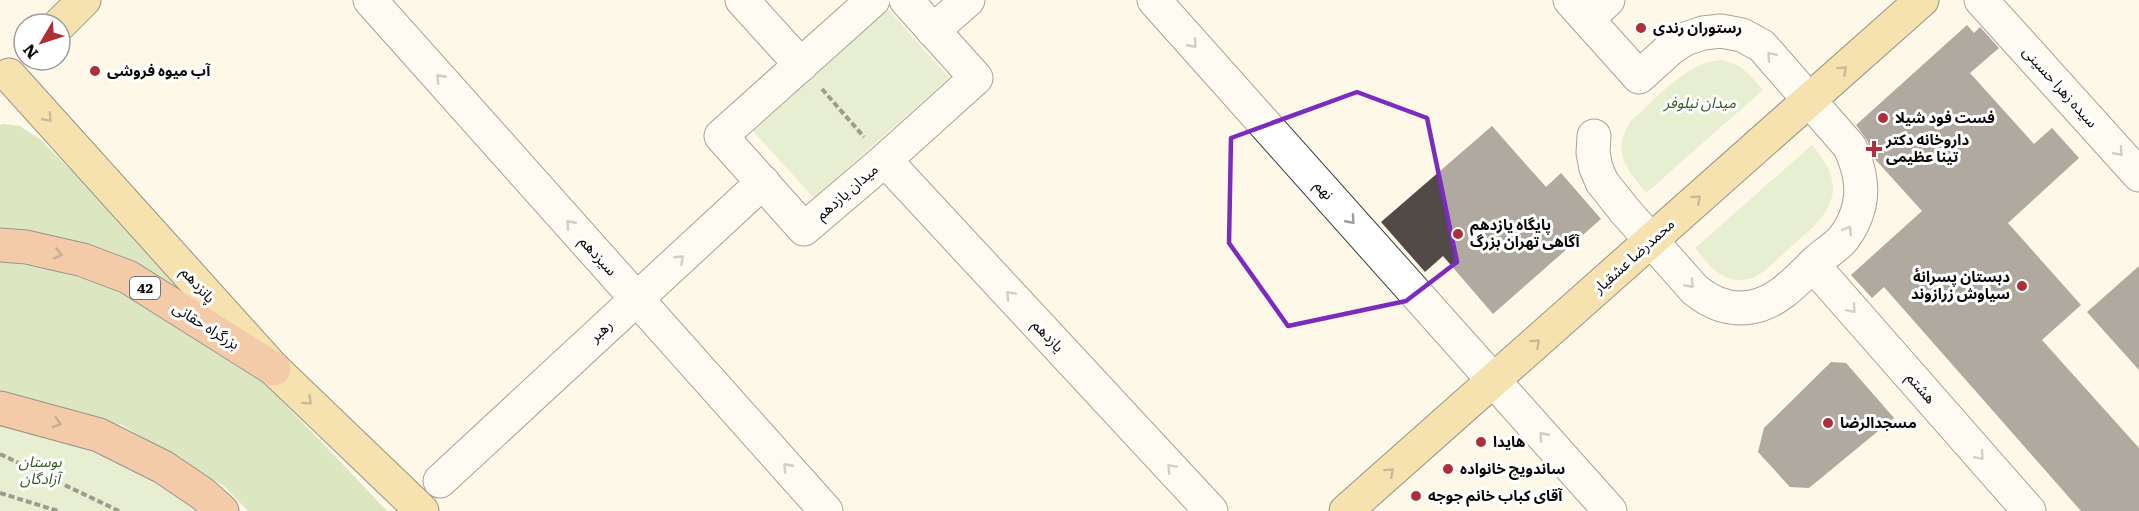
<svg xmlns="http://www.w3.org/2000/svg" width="2139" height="511" viewBox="0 0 2139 511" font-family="Literata,'Noto Sans Arabic',serif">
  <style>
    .green { fill: #cfe3b6 }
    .forest { fill: #b4d296 }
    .building { fill: #514a47 }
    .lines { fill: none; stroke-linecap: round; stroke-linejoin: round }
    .minor-casing { stroke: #3c3c3c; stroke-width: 35 }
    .major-casing { stroke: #1a1a1a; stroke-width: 35 }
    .highway-casing { stroke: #1a1a1a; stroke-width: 35 }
    .path { stroke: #2b2b2b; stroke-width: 4; stroke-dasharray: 6 3; stroke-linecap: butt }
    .minor { stroke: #fff; stroke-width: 33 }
    .major { stroke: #ecc769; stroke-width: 33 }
    .highway { stroke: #e7965c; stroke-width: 33 }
    .oneway { stroke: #9d9d9d }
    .oneway2 { stroke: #86723e }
    .oneway3 { stroke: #835737 }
    .marked { fill: none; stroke: #7b2cbf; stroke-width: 4.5; stroke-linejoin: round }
    .poi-dot { fill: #ac2f3a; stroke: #fff; stroke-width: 2 }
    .labels { text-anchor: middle; stroke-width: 6; stroke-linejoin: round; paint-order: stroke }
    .shield { fill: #fff; stroke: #535353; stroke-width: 1.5 }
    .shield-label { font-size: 14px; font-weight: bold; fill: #090909 }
    .poi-label { font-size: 15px; font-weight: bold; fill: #090909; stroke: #fff; text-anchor: start }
    .street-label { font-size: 15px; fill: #090909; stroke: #fff }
    .park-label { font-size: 15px; font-style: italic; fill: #2f5a21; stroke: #fff }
  </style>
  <rect width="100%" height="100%" fill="#fdf8e8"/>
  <g class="green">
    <path d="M887 8 949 78 814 198 751 129Z"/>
    <path d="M1720 60C1742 64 1748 73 1763 90L1646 193C1627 169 1611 152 1630 122 1655 100 1685 63 1720 60Z"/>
    <path d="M1812 145C1856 195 1823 219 1784 253 1771 265 1758 281 1738 280 1718 279 1707 262 1695 248Z"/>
    <path d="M0 420 128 459 200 511H0Z"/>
  </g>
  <g class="forest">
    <path d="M4 124 20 126 41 140 239 339C202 311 165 276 122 256 83 239 42 235 0 231V125Z"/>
    <path d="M0 260 58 272 107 285 162 311 247 366 317 437 387 511H248L224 486 122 425 0 396Z"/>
  </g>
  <g class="building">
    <path d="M1967 25 1974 33 1980 27 1999 48 1970 73 2034 144 2052 128 2079 158 2008 223 2081 305 2042 340 2139 448V511H2081L1884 287 1872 298 1851 275 1922 211 1874 158 1867 140 1856 125Z"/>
    <path d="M1492 126 1546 187 1561 173 1601 219 1493 314 1443 256 1425 272 1381 222Z"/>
    <path d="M2139 266V370L2087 312Z"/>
    <path d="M1831 362 1846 363 1894 418 1809 488 1790 487 1758 452 1764 428Z"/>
  </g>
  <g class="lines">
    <defs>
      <g id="minor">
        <path d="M370 0 826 511"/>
        <path d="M742 0 801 65"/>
        <path d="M873 0 721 136 804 229 885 160 976 78 906 0"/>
        <path d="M1154 0 1610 511"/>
        <path d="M1570 0 1639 77 1671 48 1685 39 1703 33 1721 31 1742 35 1762 46 1850 147C1858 166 1864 185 1859 206 1856 218 1851 229 1843 239 1836 247 1826 253 1818 260 1799 278 1778 303 1751 307 1729 311 1711 303 1695 290L1625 211 1602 182 1596 168 1593 153 1594 136"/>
        <path d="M1981 0 2139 175"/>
        <path d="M1587 19 1608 0"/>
        <path d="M933 31 968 0"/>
        <path d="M885 160 1211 511"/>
        <path d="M1813 265 2029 511"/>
        <path d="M440 481 763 182"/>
      </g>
      <g id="major">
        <path d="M60 24 84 0"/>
        <path d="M9 75 274 369 422 511"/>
        <path d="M1346 511 1922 0"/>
      </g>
      <g id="highway">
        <path d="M0 245 26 247 83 260 128 277 274 369"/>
        <path d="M0 408 99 435 163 467 203 494 222 511"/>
      </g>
    </defs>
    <use href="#minor" class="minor-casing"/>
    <use href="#major" class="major-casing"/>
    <use href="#highway" class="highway-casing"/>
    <g class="path">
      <path d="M822 89 864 137"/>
      <path d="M0 454 119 511"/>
      <path d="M0 493 58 511"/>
    </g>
    <use href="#minor" class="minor"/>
    <use href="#major" class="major"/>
    <use href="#highway" class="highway"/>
  </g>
  <defs><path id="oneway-chevron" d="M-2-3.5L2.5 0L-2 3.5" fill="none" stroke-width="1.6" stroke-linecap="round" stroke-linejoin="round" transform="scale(1.5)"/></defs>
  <g class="oneway">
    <use href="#oneway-chevron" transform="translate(1193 44) rotate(48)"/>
    <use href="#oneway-chevron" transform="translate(1771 56) rotate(-131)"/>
    <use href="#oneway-chevron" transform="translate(440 78) rotate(-132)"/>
    <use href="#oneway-chevron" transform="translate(2119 152) rotate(48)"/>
    <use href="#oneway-chevron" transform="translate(1351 220) rotate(48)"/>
    <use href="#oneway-chevron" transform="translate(570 224) rotate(-132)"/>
    <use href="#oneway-chevron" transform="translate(1848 230) rotate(-58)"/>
    <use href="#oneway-chevron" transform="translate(680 259) rotate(-43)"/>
    <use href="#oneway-chevron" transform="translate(1690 284) rotate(47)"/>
    <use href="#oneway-chevron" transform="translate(1010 295) rotate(-133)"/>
    <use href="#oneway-chevron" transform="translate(1852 309) rotate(49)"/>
    <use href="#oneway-chevron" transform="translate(1543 436) rotate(-132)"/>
    <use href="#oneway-chevron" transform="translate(1980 456) rotate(49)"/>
    <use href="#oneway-chevron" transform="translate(787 467) rotate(-132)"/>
    <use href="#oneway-chevron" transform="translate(1171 468) rotate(-133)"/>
  </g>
  <g class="oneway2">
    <use href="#oneway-chevron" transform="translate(1843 70) rotate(-42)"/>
    <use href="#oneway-chevron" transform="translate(48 118) rotate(48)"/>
    <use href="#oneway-chevron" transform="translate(1697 199) rotate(-42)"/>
    <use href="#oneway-chevron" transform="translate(1536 343) rotate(-42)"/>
    <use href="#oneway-chevron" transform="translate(308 401) rotate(44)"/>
    <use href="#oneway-chevron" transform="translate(1390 472) rotate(-42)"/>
  </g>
  <g class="oneway3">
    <use href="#oneway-chevron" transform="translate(58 254) rotate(13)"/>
    <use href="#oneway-chevron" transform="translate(57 423) rotate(16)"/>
  </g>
  <path d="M0 0H2139V511H0ZM1357 92 1427 118 1457 262 1406 301 1288 326 1229 243 1231 138Z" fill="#fdf8e8" fill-opacity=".55" fill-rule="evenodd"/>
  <path class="marked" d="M1357 92 1427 118 1457 262 1406 301 1288 326 1229 243 1231 138Z"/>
  <g class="poi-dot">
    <circle cx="1641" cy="28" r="6"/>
    <circle cx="95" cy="71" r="6"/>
    <circle cx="1883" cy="118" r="6"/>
    <path d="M1871 140h6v6h6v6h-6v6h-6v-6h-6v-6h6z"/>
    <circle cx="1458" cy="234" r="6"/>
    <circle cx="2022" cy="286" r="6"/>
    <circle cx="1828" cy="423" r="6"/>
    <circle cx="1481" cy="442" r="6"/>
    <circle cx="1448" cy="469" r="6"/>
    <circle cx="1416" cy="496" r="6"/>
  </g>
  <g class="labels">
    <rect class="shield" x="130" y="277" width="30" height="22" rx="4.5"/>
    <g class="shield-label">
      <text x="145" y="293">42</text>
    </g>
    <g class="poi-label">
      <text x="1653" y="33">رستوران رندی</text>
      <text x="107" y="76">آب میوه فروشی</text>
      <text x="1895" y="123">فست فود شیلا</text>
      <text x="1886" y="145">داروخانه دکتر<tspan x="1886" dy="17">تینا عظیمی</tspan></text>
      <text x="1470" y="230">پایگاه یازدهم<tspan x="1470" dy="17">آگاهی تهران بزرگ</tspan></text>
      <text x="2010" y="282" text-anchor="end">دبستان پسرانهٔ<tspan x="2010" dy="17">سیاوش زرازوند</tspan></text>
      <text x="1840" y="428">مسجدالرضا</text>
      <text x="1493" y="447">هایدا</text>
      <text x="1460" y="474">ساندویچ خانواده</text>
      <text x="1428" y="501">آقای کباب خانم جوجه</text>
    </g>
    <g class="street-label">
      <text transform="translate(2060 87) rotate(48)" y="5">سیده زهرا حسینی</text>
      <text transform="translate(1324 190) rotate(48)" y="5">نهم</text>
      <text transform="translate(847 192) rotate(-41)" y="5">میدان یازدهم</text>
      <text transform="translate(598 256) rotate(48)" y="5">سیزدهم</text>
      <text transform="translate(1634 256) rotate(-42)" y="5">محمدرضا عشقیار</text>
      <text transform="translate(198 285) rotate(48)" y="5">پانزدهم</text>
      <text transform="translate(206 326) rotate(32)" y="5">بزرگراه حقانی</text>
      <text transform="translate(601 331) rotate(-43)" y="5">رهبر</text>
      <text transform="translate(1048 336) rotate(47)" y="5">یازدهم</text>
      <text transform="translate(1921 388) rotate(49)" y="5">هشتم</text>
    </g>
    <g class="park-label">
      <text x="1700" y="108">میدان نیلوفر</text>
      <text x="40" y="467">بوستان<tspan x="40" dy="17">آزادگان</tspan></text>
    </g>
  </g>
  <g transform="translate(42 42) rotate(231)"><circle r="28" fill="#ffffff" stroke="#9d9d9d" stroke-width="1.5"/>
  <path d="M0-4.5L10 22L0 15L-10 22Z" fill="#ac2f3a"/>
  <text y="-9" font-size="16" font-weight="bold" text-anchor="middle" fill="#090909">N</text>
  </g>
</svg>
